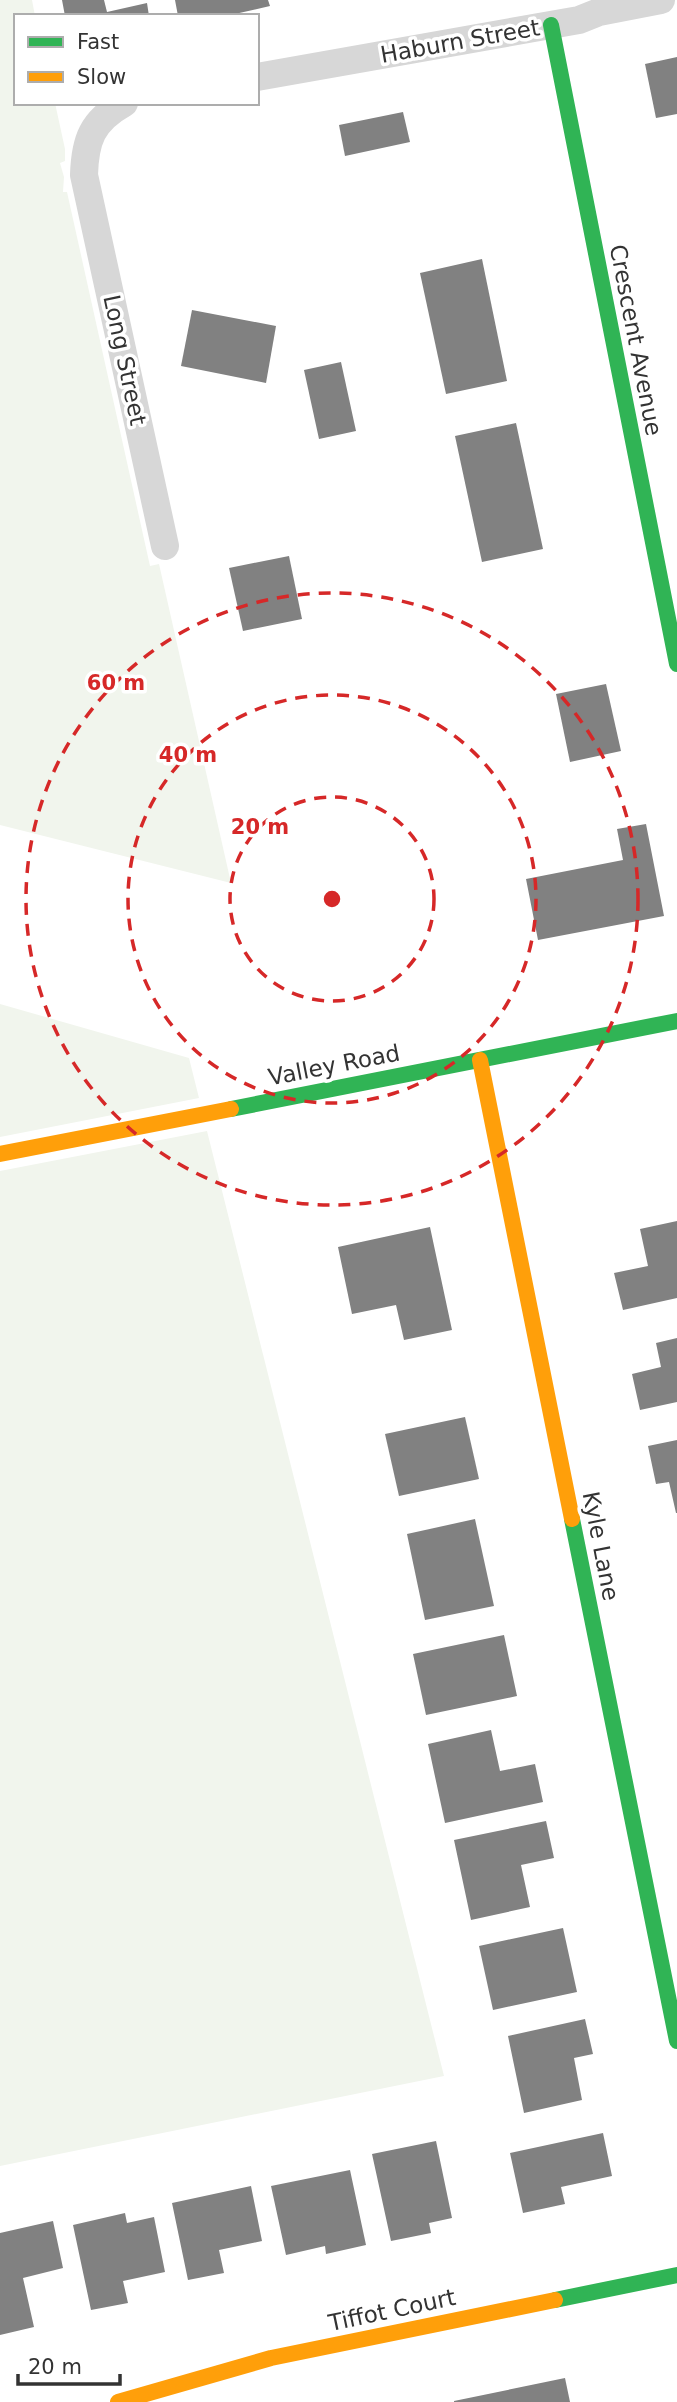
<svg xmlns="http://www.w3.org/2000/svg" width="677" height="2402" viewBox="0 0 677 2402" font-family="'DejaVu Sans',sans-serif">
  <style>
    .green { fill: #f1f5ed }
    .building { fill: #818181 }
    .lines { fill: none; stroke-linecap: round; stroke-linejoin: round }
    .street { stroke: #d7d7d7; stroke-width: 28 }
    .fast { stroke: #30b455; stroke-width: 16 }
    .slow { stroke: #ff9f0a; stroke-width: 16 }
    .ring { fill: none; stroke: #d62828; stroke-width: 3.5; stroke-dasharray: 12 9 }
    .labels { text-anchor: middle; stroke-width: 7; stroke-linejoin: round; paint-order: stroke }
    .street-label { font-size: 23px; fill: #333; stroke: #fff }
    .centre { fill: #d62828; stroke: #fff; stroke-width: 3.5 }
    .ring-label { font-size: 21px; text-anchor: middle; font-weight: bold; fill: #d62828; stroke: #fff; stroke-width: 7; stroke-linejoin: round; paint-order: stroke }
  </style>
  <rect width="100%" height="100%" fill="#fff"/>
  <g class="green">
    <path d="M0 0H32L35 16H16V103H55L65 149V161L60 163 64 177 63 192H67L150 566 159 564 231 883 0 825Z"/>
    <path d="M0 1004 189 1058 199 1098 0 1137Z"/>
    <path d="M207 1131 444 2076 0 2166V1171Z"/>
  </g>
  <g class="building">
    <path d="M62 0H104L107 12 147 3 149 16H65Z"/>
    <path d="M175 0H268L270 6 226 16H178Z"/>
    <path d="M677 57V114L656 118 645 64Z"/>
    <path d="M403 112 410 142 345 156 339 125Z"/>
    <path d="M482 259 507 381 446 394 420 273Z"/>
    <path d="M192 310 276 326 266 383 181 366Z"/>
    <path d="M341 362 356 431 319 439 304 370Z"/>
    <path d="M516 423 543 549 482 562 455 436Z"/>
    <path d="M289 556 302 619 243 631 229 568Z"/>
    <path d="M606 684 621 751 570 762 556 694Z"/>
    <path d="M646 824 664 916 538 940 526 879 623 860 617 829Z"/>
    <path d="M677 1221V1298L623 1310 614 1273 648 1266 640 1229Z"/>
    <path d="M430 1227 452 1330 404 1340 396 1305 352 1314 338 1247Z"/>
    <path d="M677 1338V1402L640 1410 632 1374 661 1367 656 1343Z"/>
    <path d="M465 1417 479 1479 399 1496 385 1434Z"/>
    <path d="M677 1440V1513H676L669 1482 656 1484 648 1446Z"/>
    <path d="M475 1519 494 1606 425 1620 407 1534Z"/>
    <path d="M504 1635 517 1696 426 1715 413 1654Z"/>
    <path d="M491 1730 500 1771 535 1764 543 1802 445 1823 428 1744Z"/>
    <path d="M546 1821 554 1858 521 1865 530 1907 471 1920 454 1840Z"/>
    <path d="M563 1928 577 1992 493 2010 479 1946Z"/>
    <path d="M585 2019 593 2054 574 2058 582 2100 524 2113 508 2036Z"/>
    <path d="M603 2133 612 2176 561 2187 565 2204 523 2213 510 2153Z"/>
    <path d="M436 2141 452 2218 429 2223 431 2233 391 2241 372 2154Z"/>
    <path d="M350 2170 366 2245 326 2254 325 2246 286 2255 271 2186Z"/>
    <path d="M251 2186 262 2241 219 2250 224 2273 188 2280 172 2203Z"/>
    <path d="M125 2213 127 2223 154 2217 165 2272 123 2281 128 2303 91 2310 73 2225Z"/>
    <path d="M53 2221 63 2268 23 2278 34 2327 0 2335V2233Z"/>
    <path d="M565 2378 570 2402H454V2401Z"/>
  </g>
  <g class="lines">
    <g class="street">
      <path d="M257 77 579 20 599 12 661 0"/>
      <path d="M124 103C92 121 85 140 84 175L165 546"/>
    </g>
    <g class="fast">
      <path d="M551 25 677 664"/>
      <path d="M231 1109 677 1021"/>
      <path d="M572 1519 677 2041"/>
      <path d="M555 2300 677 2275"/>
    </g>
    <g class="slow">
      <path d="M480 1060 572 1519"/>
      <path d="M0 1154 231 1109"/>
      <path d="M118 2402 271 2358 555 2300"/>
    </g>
  </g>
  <g class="ring">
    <circle cx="332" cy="899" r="102"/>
    <circle cx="332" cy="899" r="204"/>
    <circle cx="332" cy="899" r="306"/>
  </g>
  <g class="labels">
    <g class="street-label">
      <text transform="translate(460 41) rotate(-10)" y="8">Haburn Street</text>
      <text transform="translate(636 340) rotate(79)" y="8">Crescent Avenue</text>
      <text transform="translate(125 360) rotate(78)" y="8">Long Street</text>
      <text transform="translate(334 1065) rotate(-11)" y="8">Valley Road</text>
      <text transform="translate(601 1546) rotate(79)" y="8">Kyle Lane</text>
      <text transform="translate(392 2310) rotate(-12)" y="8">Tiffot Court</text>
    </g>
  </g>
  <circle cx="332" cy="899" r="10" class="centre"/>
  <g class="ring-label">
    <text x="116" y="690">60 m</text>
    <text x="188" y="762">40 m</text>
    <text x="260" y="834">20 m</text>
  </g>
  <rect x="14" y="14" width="245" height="91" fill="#ffffff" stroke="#adadad" stroke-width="2"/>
  <rect x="28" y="37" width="35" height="10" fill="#30b455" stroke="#adadad" stroke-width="2"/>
  <text x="77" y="49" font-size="21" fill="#333333">Fast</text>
  <rect x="28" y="72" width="35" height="10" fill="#ff9f0a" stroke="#adadad" stroke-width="2"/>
  <text x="77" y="84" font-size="21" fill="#333333">Slow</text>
  <path d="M18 2374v10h102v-10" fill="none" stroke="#333333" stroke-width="3.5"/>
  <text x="28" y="2374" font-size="21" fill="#333333" stroke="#ffffff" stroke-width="5" paint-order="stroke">20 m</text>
</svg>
